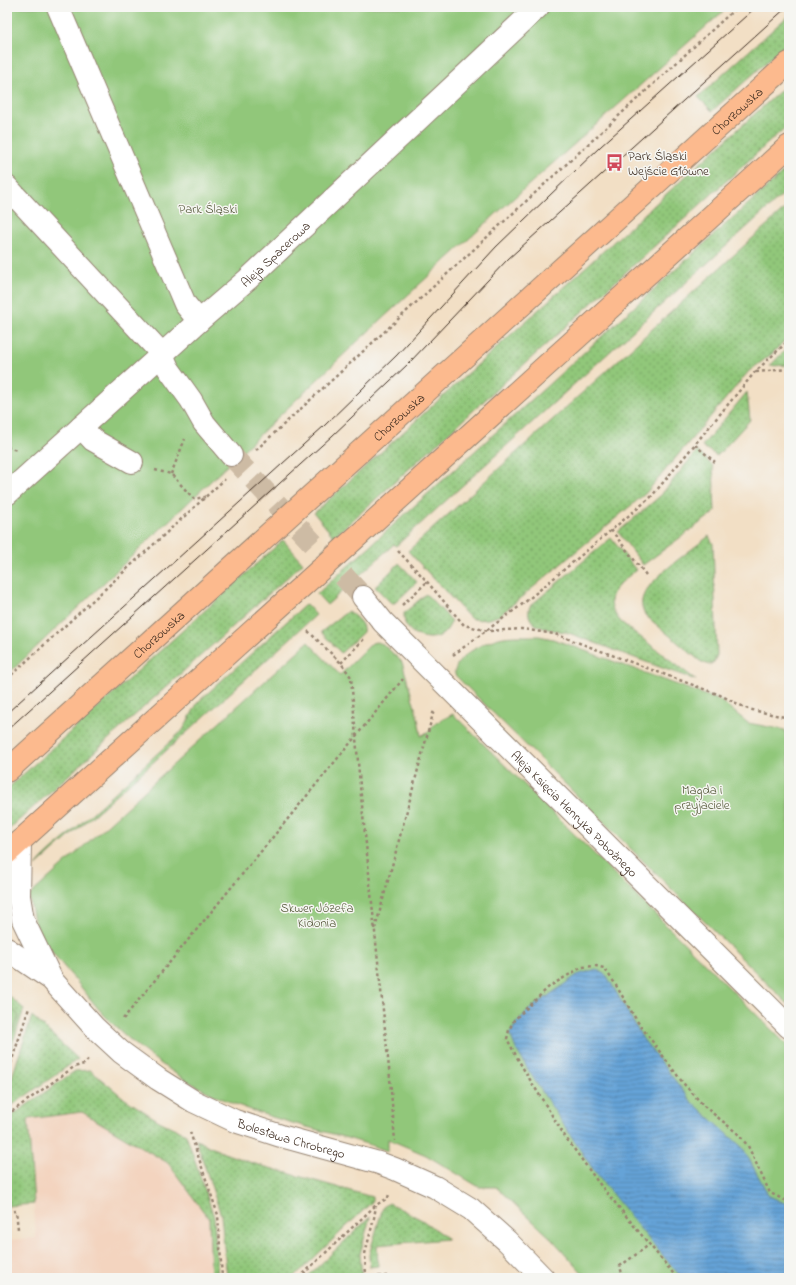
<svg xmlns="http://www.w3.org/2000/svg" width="796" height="1285" viewBox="0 0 796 1285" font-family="'Indie Flower',sans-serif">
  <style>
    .built { fill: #f3d4bf }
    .grass { fill: url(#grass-dots); stroke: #66784c }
    .park { fill: #91c77a; stroke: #66784c }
    .water { fill: url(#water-rules); stroke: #50667a }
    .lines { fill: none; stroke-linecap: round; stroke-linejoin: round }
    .minor-tunnel { stroke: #cdbba4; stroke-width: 22; stroke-dasharray: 22 11; stroke-linecap: butt }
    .minor-casing { stroke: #968472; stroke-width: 24 }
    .major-casing { stroke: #968472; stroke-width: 24 }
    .path { stroke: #968472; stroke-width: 2.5; stroke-dasharray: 3 3; stroke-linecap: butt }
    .minor { stroke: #fff; stroke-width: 22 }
    .major { stroke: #fcba8e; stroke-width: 22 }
    .tram { stroke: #3b2a1e; stroke-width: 1 }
    .labels { text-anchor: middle; stroke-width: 3; stroke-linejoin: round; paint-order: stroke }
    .street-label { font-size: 13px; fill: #3b2a1e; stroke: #f6f6f2 }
    .poi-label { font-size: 13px; fill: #3b2a1e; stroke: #f6f6f2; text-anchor: start }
    .park-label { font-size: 13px; fill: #55593a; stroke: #f6f6f2 }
  </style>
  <defs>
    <pattern id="grass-dots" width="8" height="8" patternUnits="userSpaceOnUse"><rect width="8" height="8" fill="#91c77a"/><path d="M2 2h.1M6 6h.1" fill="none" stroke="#78a263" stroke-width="1.8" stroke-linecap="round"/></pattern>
    <pattern id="water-rules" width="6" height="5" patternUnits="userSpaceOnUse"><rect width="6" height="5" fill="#65a3d7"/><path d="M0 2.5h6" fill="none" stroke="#5485ae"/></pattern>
  </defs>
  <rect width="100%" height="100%" fill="#f6f6f2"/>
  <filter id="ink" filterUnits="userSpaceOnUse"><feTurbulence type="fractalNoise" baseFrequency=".025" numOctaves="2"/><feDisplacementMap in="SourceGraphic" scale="8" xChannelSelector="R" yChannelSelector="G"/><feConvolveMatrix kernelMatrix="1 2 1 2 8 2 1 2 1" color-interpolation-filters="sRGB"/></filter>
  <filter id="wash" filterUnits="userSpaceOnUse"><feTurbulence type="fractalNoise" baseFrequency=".012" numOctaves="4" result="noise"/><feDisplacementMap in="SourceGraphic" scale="16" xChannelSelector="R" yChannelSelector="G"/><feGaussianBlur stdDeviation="0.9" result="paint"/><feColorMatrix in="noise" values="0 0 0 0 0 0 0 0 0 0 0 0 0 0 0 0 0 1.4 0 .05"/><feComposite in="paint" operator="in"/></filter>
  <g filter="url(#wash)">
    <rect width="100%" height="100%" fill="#f2dfc5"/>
    <path class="built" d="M82 1112 168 1163 209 1219 211 1278H7V1240L36 1238 28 1119Z"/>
    <g class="grass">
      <path d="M789 15V42L712 111 698 97Z"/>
      <path d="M789 83V124L334 537 314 513Z"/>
      <path d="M789 167V189L396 546 394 544 327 605 317 594Z"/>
      <path d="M789 205V336L772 354 749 371 646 493 500 615C489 620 481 621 470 618L408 551Z"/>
      <path d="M789 346V365L770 366Z"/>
      <path d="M747 392 750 420 717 456 702 446Z"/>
      <path d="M697 451 713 466 715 512 643 565 618 532 660 496Z"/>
      <path d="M709 536 713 544 717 655 714 662 709 665 700 661 645 615C643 610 641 606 642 600 645 581 693 549 709 536Z"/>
      <path d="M611 538 636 570C616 587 600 597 621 622L696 680C653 665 611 649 569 633 559 630 545 630 536 625 529 620 527 613 530 606Z"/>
      <path d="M283 540 303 563 7 831V789Z"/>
      <path d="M399 563 417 582 396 602 392 604 375 587Z"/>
      <path d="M426 594 452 621C449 626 447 631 443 634 431 643 410 636 405 623 404 620 404 616 404 613Z"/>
      <path d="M306 604 316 615 185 734 36 866 43 858 183 730 198 702Z"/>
      <path d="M348 611C354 616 365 623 363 632L341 653 321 632Z"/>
      <path d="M7 994 24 1009 7 1060Z"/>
      <path d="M32 1016 78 1059 7 1109V1092Z"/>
      <path d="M90 1070 125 1099 159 1121 186 1134 214 1217 218 1278H211L209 1219 168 1163 82 1112 28 1119 34 1204 7 1206V1122L14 1114 75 1071Z"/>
      <path d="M196 1140 224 1153 252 1163 372 1197V1202L293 1278H227L221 1215Z"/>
      <path d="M389 1203 422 1220 448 1239 377 1245 378 1266 370 1267 369 1255 383 1207Z"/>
      <path d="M370 1217 360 1254 362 1278H306Z"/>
    </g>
    <g class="park">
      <path d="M7 7H728L496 214 358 341 7 675Z"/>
      <path d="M523 636H539L553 639 721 701 748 723 785 730 789 758V1005L455 675C452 657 489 639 504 637 510 636 517 636 523 636Z"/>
      <path d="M308 642 340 675 372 643 376 642 383 644 402 662 418 718 421 736 429 731 436 723 453 714 789 1047V1278H587L552 1239 496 1187H479L426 1155 388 1139V1151C338 1133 285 1124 235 1104 187 1085 142 1054 106 1017 95 1006 86 993 77 982 63 965 43 944 35 923 32 914 31 905 29 896Z"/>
      <path d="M7 1003 19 1016 7 1047Z"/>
    </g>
    <path class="water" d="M596 969 607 976 643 1039 691 1101 743 1148 769 1196 789 1205V1278H682L646 1236 594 1171 535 1081 516 1049 510 1034 517 1022 530 1009 577 975Z"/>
  </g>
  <g filter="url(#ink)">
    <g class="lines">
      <path class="minor-tunnel" d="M231 455 363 597"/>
      <defs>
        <g id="minor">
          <path d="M58 7 185 304 199 321"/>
          <path d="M7 187 162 354 168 368 191 400 204 423 231 455"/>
          <path d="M81 427 93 440 132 462"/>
          <path id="s1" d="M7 494 199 321 248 279 538 7"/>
          <path id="s2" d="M363 597 383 622 432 671 789 1027"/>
          <path d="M20 841 19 896 23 920 51 978"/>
          <path id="s3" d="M7 949 51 979 94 1027 121 1052 158 1079 193 1101 235 1121 281 1136 379 1163 395 1169 435 1187 471 1209 507 1241 543 1278"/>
        </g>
        <g id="major">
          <path id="s4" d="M7 771 789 63"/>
          <path d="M7 853 789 146"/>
        </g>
      </defs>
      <use href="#minor" class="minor-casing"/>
      <use href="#major" class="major-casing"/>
      <g class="path">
        <path d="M756 372 789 369"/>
        <path d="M695 445 715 462"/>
        <path d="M7 447 17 450"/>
        <path d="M256 450 737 7"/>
        <path d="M155 470 171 474 194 499 205 497"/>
        <path d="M171 474 185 439"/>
        <path d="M611 530 646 575"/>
        <path d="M398 551 423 577 464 625 488 631 522 629 555 634 720 695 748 709 789 718"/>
        <path d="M402 605 427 582"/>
        <path d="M308 631 341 663 351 677 360 786 390 1078 395 1141"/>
        <path d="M453 655 524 603 651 497 755 372 789 340"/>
        <path d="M341 663 364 639"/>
        <path d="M7 679 225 479"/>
        <path d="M375 929 434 710"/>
        <path d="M123 1019 403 679"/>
        <path d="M7 1075 29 1008"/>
        <path d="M7 1115 74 1067 84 1064 90 1058"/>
        <path d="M190 1132 218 1215 222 1278"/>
        <path d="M7 1212 16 1211 18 1229"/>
        <path d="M366 1277 388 1276"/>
        <path d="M299 1278 376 1205 388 1198 389 1194"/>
        <path d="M366 1278 365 1254 374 1218 376 1206"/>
        <path d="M623 1278 620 1266 649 1245"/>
        <path d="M677 1278 598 1182 566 1138 524 1070 507 1039 509 1030 514 1020 550 986 582 967 596 966 604 968 614 982 637 1021 683 1083 705 1107 737 1133 748 1146 770 1193 789 1202"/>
      </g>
      <use href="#minor" class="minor"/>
      <use href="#major" class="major"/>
      <g class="tram">
        <path d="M7 713 324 426 397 355 496 247 601 146 756 7"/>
        <path d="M7 730 332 436 408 364 508 259 787 7"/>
      </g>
    </g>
  </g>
  <defs>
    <symbol id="bus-bare" viewBox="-9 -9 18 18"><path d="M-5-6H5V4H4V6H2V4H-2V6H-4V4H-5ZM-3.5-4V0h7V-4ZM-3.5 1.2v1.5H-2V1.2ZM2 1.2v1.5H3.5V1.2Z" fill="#d1495b" stroke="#f6f6f2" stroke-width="2.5" paint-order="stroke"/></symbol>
  </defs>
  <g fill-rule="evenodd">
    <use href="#bus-bare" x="602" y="150" width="25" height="25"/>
  </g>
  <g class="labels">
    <g class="street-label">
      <text dy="5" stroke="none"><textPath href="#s4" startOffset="984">Chorzowska</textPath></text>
      <text dy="5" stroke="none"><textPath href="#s1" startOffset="360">Aleja Spacerowa</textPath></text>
      <text dy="5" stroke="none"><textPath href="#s4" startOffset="528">Chorzowska</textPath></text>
      <text dy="5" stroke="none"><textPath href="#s4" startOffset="204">Chorzowska</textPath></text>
      <text dy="5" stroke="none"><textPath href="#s2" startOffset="303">Aleja Księcia Henryka Pobożnego</textPath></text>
      <text dy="5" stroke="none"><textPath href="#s3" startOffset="347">Bolesława Chrobrego</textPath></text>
    </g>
    <g class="poi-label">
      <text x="628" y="160">Park Śląski<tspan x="628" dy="15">Wejście Główne</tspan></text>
    </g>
    <g class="park-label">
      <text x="208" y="213">Park Śląski</text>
      <text x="702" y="794">Magda i<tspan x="702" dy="15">przyjaciele</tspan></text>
      <text x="317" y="912">Skwer Józefa<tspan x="317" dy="15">Kidonia</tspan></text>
    </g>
  </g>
  <rect width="796" height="1285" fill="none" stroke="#f6f6f2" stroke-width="24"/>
</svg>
